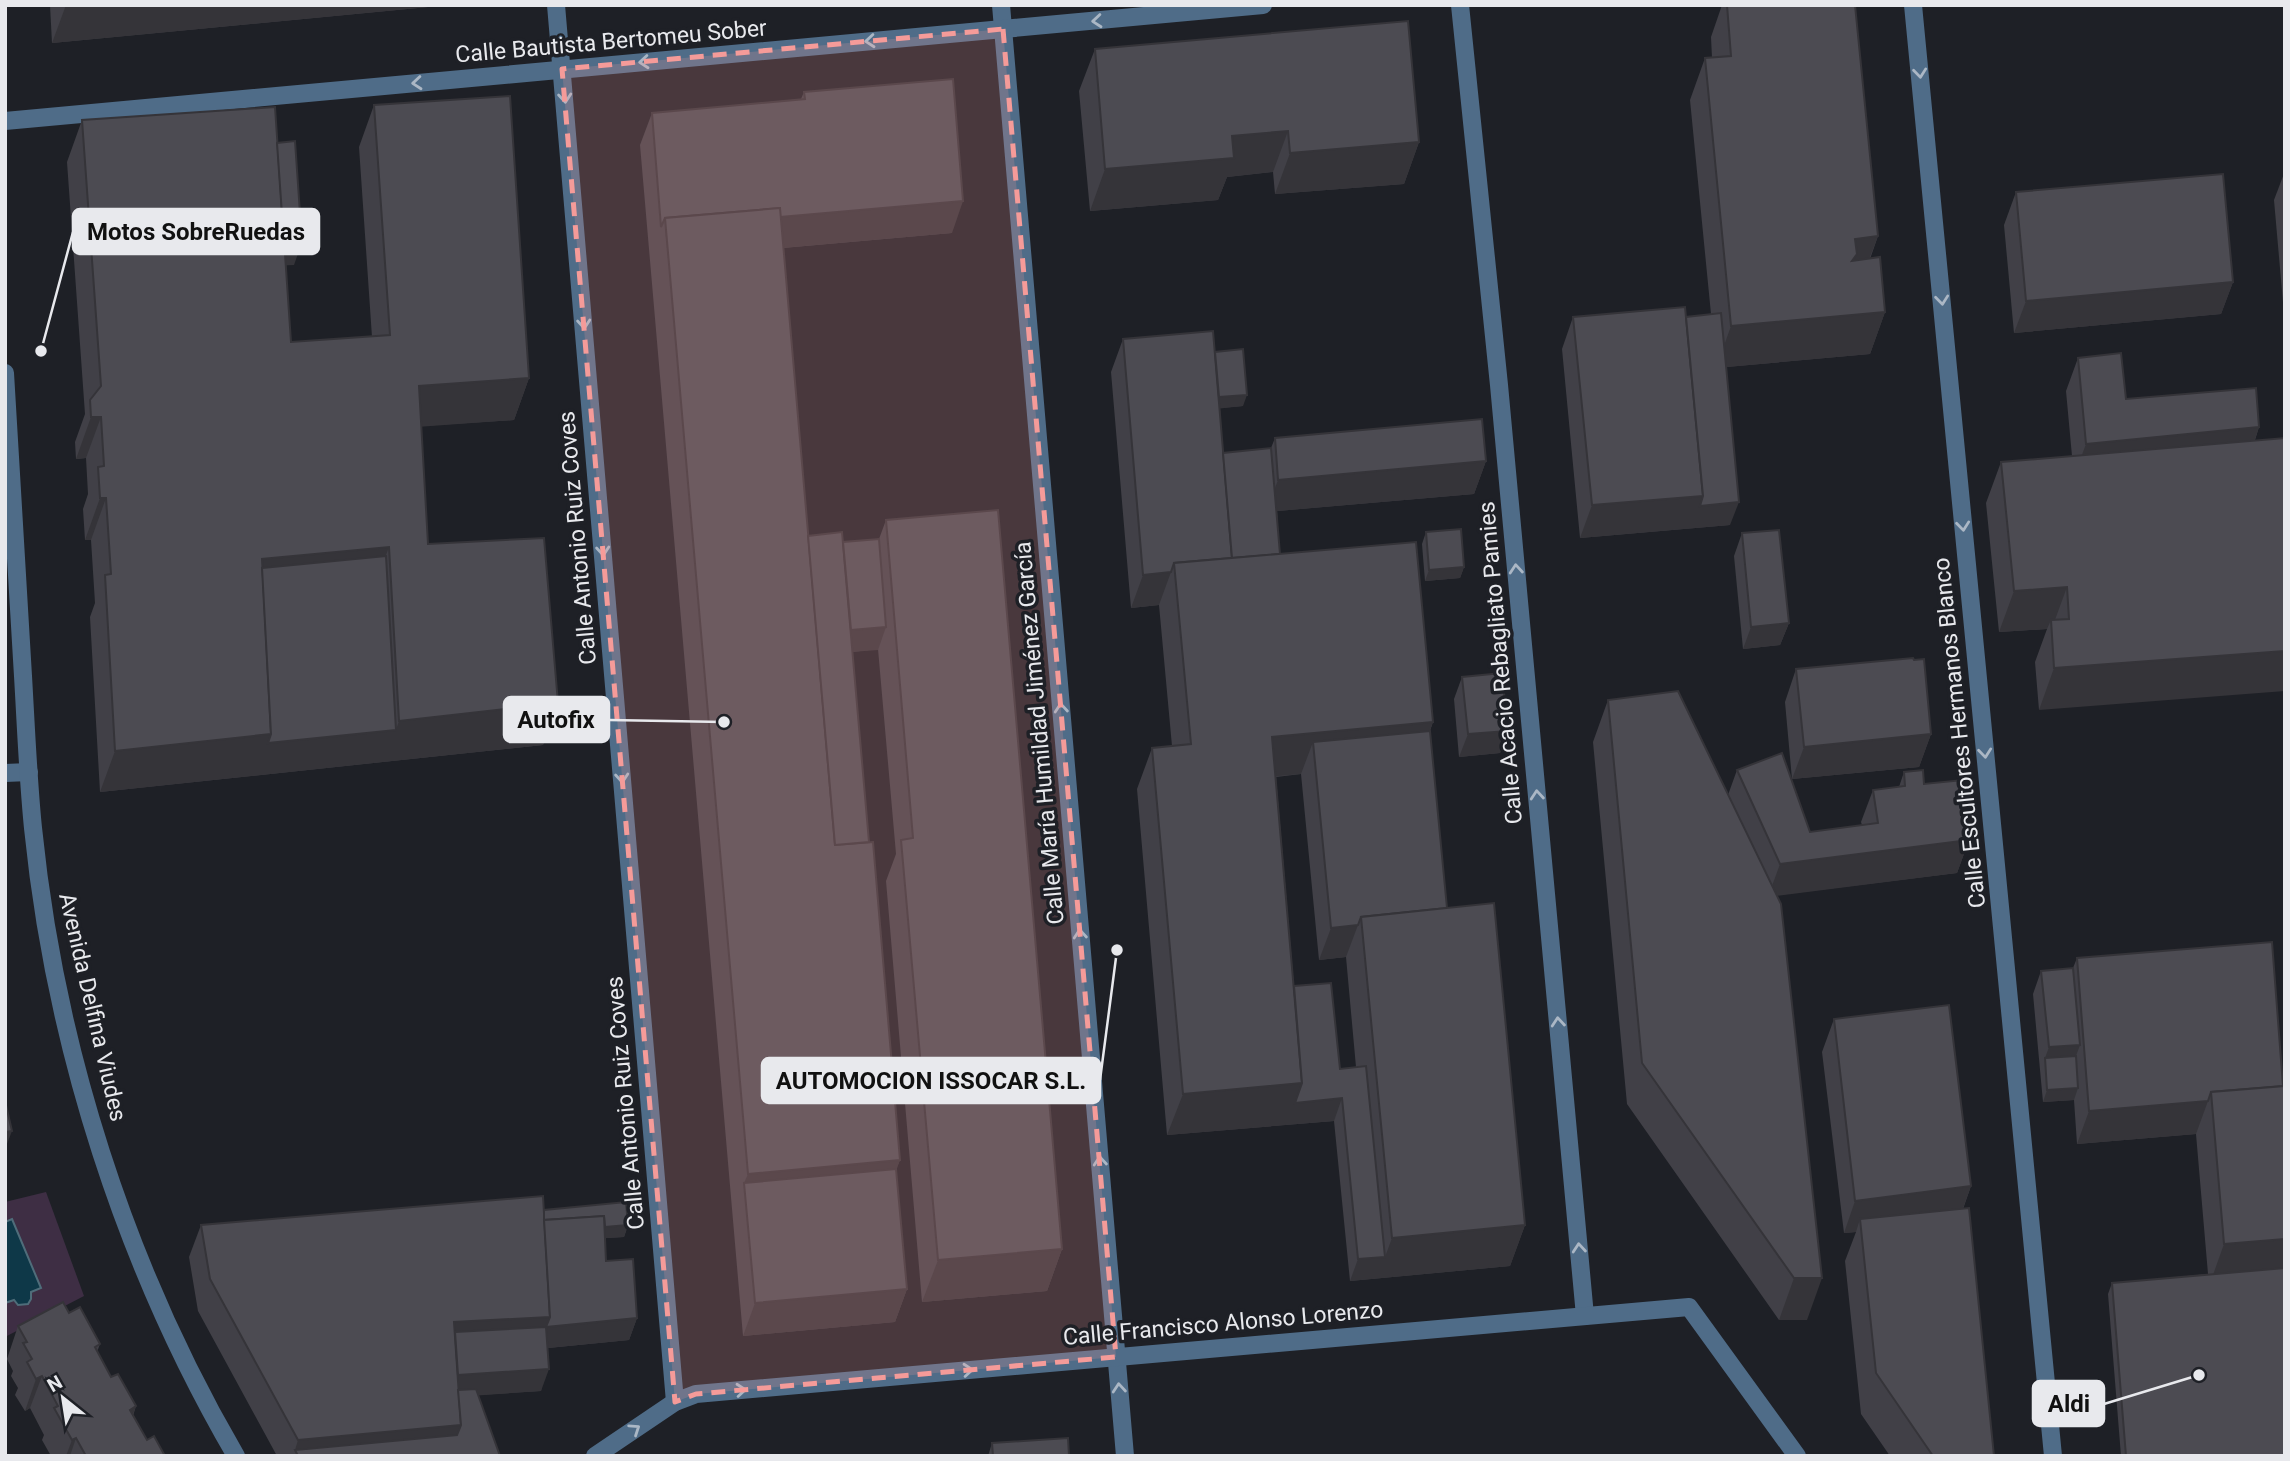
<svg xmlns="http://www.w3.org/2000/svg" width="2290" height="1461" viewBox="0 0 2290 1461" font-family="Roboto,sans-serif">
  <style>
    .green { fill: #3e2e44 }
    .water { fill: #0e3848; stroke: #4f6d7a; stroke-width: 2 }
    .lines { fill: none; stroke-linecap: round; stroke-linejoin: round }
    .minor { stroke: #4f6c88; stroke-width: 18 }
    .tertiary { stroke: #4f6c88; stroke-width: 18 }
    .wall { fill: #414047; fill-rule: evenodd }
    .shaded-wall { fill: #353439 }
    .building { fill: #4c4b52; stroke: #353439; stroke-width: 2 }
    .oneway { stroke: #abb7c5 }
    .marked { fill: #f59b99; fill-opacity: 0.2; stroke: #f59b99; stroke-width: 5; stroke-dasharray: 14 9; stroke-linejoin: round }
    .labels { text-anchor: middle; stroke-width: 7; stroke-linejoin: round; paint-order: stroke }
    .street-label { font-size: 23px; fill: #e8e9ed; stroke: #1e2026 }
    .leader { fill: none; stroke: #e8e9ed; stroke-width: 2.5 }
    .callout-dot { fill: #e8e9ed; stroke: #1e2026; stroke-width: 2.5 }
    .callout { fill: #e8e9ed; stroke: #e8e9ed; stroke-width: 2.5 }
    .callout-label { font-size: 24px; text-anchor: middle; font-weight: bold; fill: #111 }
  </style>
  <rect width="100%" height="100%" fill="#1e2026"/>
  <path class="green" d="M46 1192 84 1296 5 1337V1202Z"/>
  <path class="water" d="M12 1219 41 1288 31 1292V1299L28 1304 18 1305 14 1300 5 1303V1222Z"/>
  <g class="lines">
    <g class="minor">
      <path d="M556 5 675 1402"/>
      <path d="M1001 5 1125 1456"/>
      <path d="M1460 5 1499 385 1585 1316"/>
      <path d="M1913 5 2053 1456"/>
      <path d="M5 121 1263 5"/>
      <path d="M5 773 29 772"/>
      <path d="M595 1456 675 1402 696 1394 1689 1307 1797 1456"/>
    </g>
    <path class="tertiary" d="M5 373C11 474 17 575 23 676 26 727 28 778 33 828 55 1046 125 1266 236 1456"/>
  </g>
  <g class="wall">
    <path d="M50 5H449L52 43Z"/>
    <path d="M1722 5H1855L1878 236 1870 259 1885 312 1870 354 1726 367 1730 525 1580 538 1562 349 1573 317H1686L1711 314 1690 100 1705 58H1712L1711 37Z"/>
    <path d="M1095 49 1419 142 1404 184 1275 194 1273 172 1227 177 1218 200 1090 211 1079 91Z"/>
    <path d="M804 92 952 233 783 248 808 536 843 542 879 539 886 520 1062 1249 1047 1291 922 1302 886 881 896 854 878 649 852 652 869 842 900 1160 896 1169 907 1289 895 1322 743 1336 640 145 652 113 801 99Z"/>
    <path d="M374 105 529 378 514 420 421 426 428 544 558 703 543 745 100 792 90 617 95 603 91 540H85L83 509 88 494 86 458 76 459 75 442 85 414 67 162 82 120 277 143 294 265H286L291 342 372 337 359 147Z"/>
    <path d="M2285 171V325L2274 200Z"/>
    <path d="M2016 192 2233 282 2221 314 2014 333 2004 225Z"/>
    <path d="M1123 339 1215 352 1243 406 1220 408 1223 453 1271 448 1275 438 1486 461 1474 494 1277 511 1280 554 1433 722 1430 731 1447 908 1525 1225 1510 1266 1350 1281 1334 1121 1167 1135 1137 789 1152 748 1172 746 1159 605 1131 608 1111 372ZM1301 774 1319 960 1346 957 1356 1067 1340 1069 1294 986 1276 777Z"/>
    <path d="M2078 358 2126 399 2259 427 2255 440 2039 710 2035 662 2047 629 1999 632 1986 503 2001 462 2072 456 2066 391Z"/>
    <path d="M1426 532 1464 567 1460 578 1425 581 1422 544Z"/>
    <path d="M1742 533 1789 623 1780 645 1743 649 1734 556Z"/>
    <path d="M1796 669 1931 734 1919 767 1792 779 1785 702Z"/>
    <path d="M1462 677 1508 731 1500 753 1459 757 1454 699Z"/>
    <path d="M1608 700 1728 795 1737 770 1810 832 1862 825 1861 822 1873 790 1899 787 1904 772 1924 784 1969 840 1957 873 1777 895 1807 1320H1779L1627 1104 1593 742Z"/>
    <path d="M2272 942 2285 1456H2121L2108 1294 2112 1283 2208 1274 2196 1134 2077 1144 2074 1100 2043 1102 2033 994 2041 971 2073 968 2077 958Z"/>
    <path d="M1834 1019 1971 1186 1963 1209 1994 1456H1890L1861 1414 1845 1261 1856 1232 1844 1233 1822 1052Z"/>
    <path d="M544 1210 628 1225 624 1237 605 1238 606 1261 637 1318 629 1340 548 1348 541 1391 478 1395 500 1456H277L198 1311 189 1257 201 1225Z"/>
    <path d="M69 1313 100 1344 97 1352 111 1377 136 1406 133 1416 147 1440 165 1456H51L42 1440 44 1435 30 1408 25 1411 15 1395 18 1388 11 1376 13 1371 7 1359 18 1326Z"/>
    <path d="M992 1443 1069 1456H988Z"/>
  </g>
  <g class="shaded-wall">
    <path d="M66 5H449L52 43Z"/>
    <path d="M1288 131 1273 172 1227 177 1218 200 1090 211 1105 169 1232 136Z"/>
    <path d="M1419 142 1404 184 1275 194 1290 153Z"/>
    <path d="M963 201 952 233 668 258 665 227Z"/>
    <path d="M1878 236 1862 278 1848 279 1855 239Z"/>
    <path d="M302 242 294 265 268 266 276 244Z"/>
    <path d="M2233 282 2221 314 2014 333 2026 301Z"/>
    <path d="M1885 312 1870 354 1716 368 1731 326Z"/>
    <path d="M529 378 514 420 403 428 419 386Z"/>
    <path d="M1247 395 1243 406 1206 410 1210 398Z"/>
    <path d="M91 417H101L86 458 76 459Z"/>
    <path d="M2259 427 2248 460 2074 476 2086 444Z"/>
    <path d="M1486 461 1474 494 1266 512 1278 480Z"/>
    <path d="M1703 496 1739 502 1730 525 1580 538 1592 505Z"/>
    <path d="M100 498H106L91 540H85Z"/>
    <path d="M389 547 374 588 258 569 262 559Z"/>
    <path d="M1464 567 1460 578 1425 581 1429 570Z"/>
    <path d="M1171 572 1159 605 1131 608 1143 575Z"/>
    <path d="M2067 587 2052 628 2051 620 2047 629 1999 632 2014 591Z"/>
    <path d="M1789 623 1780 645 1743 649 1751 627Z"/>
    <path d="M886 627 878 650 838 653 846 631Z"/>
    <path d="M2285 651V691L2039 710 2054 668Z"/>
    <path d="M558 703 543 745 100 792 115 751 271 734 396 730 399 721Z"/>
    <path d="M1433 722 1418 763 1313 742 1301 774 1257 778 1272 737Z"/>
    <path d="M1508 731 1500 753 1459 757 1468 734Z"/>
    <path d="M1931 734 1919 767 1792 779 1804 747Z"/>
    <path d="M1969 840 1957 873 1768 897 1780 864Z"/>
    <path d="M1358 925 1346 957 1319 960 1331 928Z"/>
    <path d="M2080 1045 2072 1067 2045 1058 2049 1047Z"/>
    <path d="M1302 1083 1342 1098 1334 1121 1167 1135 1183 1094Z"/>
    <path d="M2078 1088 2074 1100 2043 1102 2047 1090Z"/>
    <path d="M2208 1101 2196 1134 2077 1144 2089 1111Z"/>
    <path d="M12 1131 5 1149V1132Z"/>
    <path d="M900 1160 885 1202 744 1183 748 1174Z"/>
    <path d="M1971 1186 1959 1219H1860L1856 1232 1844 1233 1855 1201Z"/>
    <path d="M628 1225 624 1237 541 1242V1231Z"/>
    <path d="M1525 1225 1510 1266 1350 1281 1358 1259 1385 1257 1392 1238Z"/>
    <path d="M2285 1239V1279L2209 1286 2224 1244Z"/>
    <path d="M1062 1249 1047 1291 922 1302 938 1260Z"/>
    <path d="M1794 1278H1822L1807 1320H1779Z"/>
    <path d="M907 1289 895 1322 743 1336 755 1303Z"/>
    <path d="M550 1317 637 1318 629 1340 538 1349 450 1332 454 1322Z"/>
    <path d="M549 1369 541 1391 455 1397 453 1375Z"/>
    <path d="M42 1376 30 1408 25 1411 36 1379Z"/>
    <path d="M136 1406 124 1439 130 1410Z"/>
    <path d="M461 1425 450 1456 295 1450 298 1440Z"/>
    <path d="M76 1438 70 1456H66L72 1440Z"/>
  </g>
  <g class="building">
    <path d="M1727 5H1855L1878 236 1855 239 1857 254 1852 261 1880 257 1885 312 1731 326 1705 58 1731 56Z"/>
    <path d="M1408 21 1419 142 1290 153 1288 131 1232 136 1234 158 1105 169 1095 49Z"/>
    <path d="M953 79 963 201 780 217V208L665 218 661 227 652 113 805 99 804 92Z"/>
    <path d="M510 96 529 378 419 386 428 544 544 538 558 703 399 721 389 547 262 559 271 734 115 751 105 575 111 574 106 498H100L98 467 104 466 101 417H91L90 400 101 386 82 120 275 107 291 342 390 335 374 105Z"/>
    <path d="M295 141 302 242 284 243 277 143Z"/>
    <path d="M2223 174 2233 282 2026 301 2016 192Z"/>
    <path d="M780 208 835 845 873 842 900 1160 748 1174 665 218Z"/>
    <path d="M1685 307 1703 496 1592 505 1573 317Z"/>
    <path d="M1721 313 1739 502 1700 506 1703 496 1686 317Z"/>
    <path d="M1213 331 1232 558 1174 563 1171 572 1143 575 1123 339Z"/>
    <path d="M1243 349 1247 395 1219 397 1215 352Z"/>
    <path d="M2121 353 2126 399 2256 388 2259 427 2086 444 2078 358Z"/>
    <path d="M1482 419 1486 461 1278 480 1275 438Z"/>
    <path d="M2285 438V651L2054 668 2051 620 2069 619 2067 587 2014 591 2001 462Z"/>
    <path d="M1271 448 1280 554 1232 558 1223 453Z"/>
    <path d="M998 510 1062 1249 938 1260 901 840 913 838 886 520Z"/>
    <path d="M1461 529 1464 567 1429 570 1426 532Z"/>
    <path d="M1779 530 1789 623 1751 627 1742 533Z"/>
    <path d="M842 532 869 842 835 845 808 536Z"/>
    <path d="M879 539 886 627 851 630 843 542Z"/>
    <path d="M1416 542 1433 722 1272 737 1302 1083 1183 1094 1152 748 1191 744 1174 563Z"/>
    <path d="M386 556 396 730 268 743 271 734 262 568Z"/>
    <path d="M1913 658 1914 660 1924 659 1931 734 1804 747 1796 669Z"/>
    <path d="M1502 673 1508 731 1468 734 1462 677Z"/>
    <path d="M1678 691 1781 904 1822 1278H1794L1642 1063 1608 700Z"/>
    <path d="M1430 731 1447 908 1361 917 1358 925 1331 928 1313 742Z"/>
    <path d="M1782 753 1810 832 1878 823 1873 790 1905 786 1904 772 1923 770 1924 784 1963 780 1969 840 1780 864 1737 770Z"/>
    <path d="M1494 903 1525 1225 1392 1238 1361 917Z"/>
    <path d="M2272 942 2283 1086 2211 1092 2208 1101 2089 1111 2077 958Z"/>
    <path d="M2073 968 2080 1045 2049 1047 2041 971Z"/>
    <path d="M1331 983 1340 1069 1366 1066 1385 1257 1358 1259 1342 1098 1295 1103 1302 1083 1294 986Z"/>
    <path d="M1949 1005 1971 1186 1855 1201 1834 1019Z"/>
    <path d="M2076 1056 2078 1088 2047 1090 2045 1058Z"/>
    <path d="M2285 1086V1239L2224 1244 2211 1092Z"/>
    <path d="M5 1101 12 1131 5 1132Z"/>
    <path d="M896 1169 907 1289 755 1303 744 1183Z"/>
    <path d="M543 1196 550 1317 454 1322 461 1425 298 1440 210 1279 201 1225Z"/>
    <path d="M626 1202 628 1225 605 1227 604 1216 544 1220V1210Z"/>
    <path d="M1969 1208 1994 1456H1933L1876 1373 1860 1219Z"/>
    <path d="M604 1216 606 1261 633 1259 637 1318 546 1327 550 1317 544 1220Z"/>
    <path d="M2285 1268V1456H2126L2112 1283Z"/>
    <path d="M63 1302 69 1313 80 1307 100 1344 95 1347 111 1377 118 1374 136 1406 130 1410 147 1440 154 1436 165 1456H86L76 1438 72 1440 54 1408 58 1406 42 1376 36 1379 27 1362 32 1359 23 1343 27 1342 18 1326Z"/>
    <path d="M546 1327 549 1369 458 1375 455 1332Z"/>
    <path d="M476 1389 500 1456H298L295 1450 457 1435 461 1425 458 1390Z"/>
    <path d="M1068 1438 1069 1456H993L992 1443Z"/>
  </g>
  <defs><path id="oneway-chevron" d="M-2-3.5L2.5 0L-2 3.5" fill="none" stroke-width="1.6" stroke-linecap="round" stroke-linejoin="round" transform="scale(1.75)"/></defs>
  <g class="oneway">
    <use href="#oneway-chevron" transform="translate(1097 21) rotate(175)"/>
    <use href="#oneway-chevron" transform="translate(870 41) rotate(175)"/>
    <use href="#oneway-chevron" transform="translate(644 62) rotate(175)"/>
    <use href="#oneway-chevron" transform="translate(1920 73) rotate(84)"/>
    <use href="#oneway-chevron" transform="translate(417 83) rotate(175)"/>
    <use href="#oneway-chevron" transform="translate(565 98) rotate(85)"/>
    <use href="#oneway-chevron" transform="translate(1942 300) rotate(84)"/>
    <use href="#oneway-chevron" transform="translate(584 324) rotate(85)"/>
    <use href="#oneway-chevron" transform="translate(1963 526) rotate(84)"/>
    <use href="#oneway-chevron" transform="translate(603 551) rotate(85)"/>
    <use href="#oneway-chevron" transform="translate(1516 569) rotate(-95)"/>
    <use href="#oneway-chevron" transform="translate(1061 708) rotate(-95)"/>
    <use href="#oneway-chevron" transform="translate(1985 753) rotate(84)"/>
    <use href="#oneway-chevron" transform="translate(622 778) rotate(85)"/>
    <use href="#oneway-chevron" transform="translate(1537 795) rotate(-95)"/>
    <use href="#oneway-chevron" transform="translate(1080 934) rotate(-95)"/>
    <use href="#oneway-chevron" transform="translate(1558 1022) rotate(-95)"/>
    <use href="#oneway-chevron" transform="translate(1100 1161) rotate(-95)"/>
    <use href="#oneway-chevron" transform="translate(1579 1248) rotate(-95)"/>
    <use href="#oneway-chevron" transform="translate(968 1370) rotate(-5)"/>
    <use href="#oneway-chevron" transform="translate(1119 1388) rotate(-95)"/>
    <use href="#oneway-chevron" transform="translate(741 1390) rotate(-5)"/>
    <use href="#oneway-chevron" transform="translate(635 1429) rotate(-34)"/>
  </g>
  <path class="marked" d="M1003 29 1116 1357 696 1394 675 1402 562 69Z"/>
  <g class="labels">
    <g class="street-label">
      <text transform="translate(611 41) rotate(-5)" y="8">Calle Bautista Bertomeu Sober</text>
      <text transform="translate(577 538) rotate(-95)" y="8">Calle Antonio Ruiz Coves</text>
      <text transform="translate(1500 663) rotate(-95)" y="8">Calle Acacio Rebagliato Pamies</text>
      <text transform="translate(1039 733) rotate(-95)" y="8">Calle María Humildad Jiménez García</text>
      <text transform="translate(1959 733) rotate(-96)" y="8">Calle Escultores Hermanos Blanco</text>
      <text transform="translate(93 1007) rotate(77)" y="8">Avenida Delfina Viudes</text>
      <text transform="translate(625 1103) rotate(-95)" y="8">Calle Antonio Ruiz Coves</text>
      <text transform="translate(1223 1323) rotate(-5)" y="8">Calle Francisco Alonso Lorenzo</text>
    </g>
  </g>
  <path class="leader" d="M41 351L73 232M724 722L609 720M1117 950L1100 1080M2199 1375L2104 1404"/>
  <g class="callout-dot">
    <circle cx="41" cy="351" r="7"/>
    <circle cx="724" cy="722" r="7"/>
    <circle cx="1117" cy="950" r="7"/>
    <circle cx="2199" cy="1375" r="7"/>
  </g>
  <g class="callout">
    <rect x="73" y="209" width="246" height="45" rx="7"/>
    <rect x="504" y="697" width="105" height="45" rx="7"/>
    <rect x="762" y="1058" width="338" height="45" rx="7"/>
    <rect x="2033" y="1381" width="71" height="45" rx="7"/>
  </g>
  <g class="callout-label">
    <text x="196" y="240">Motos SobreRuedas</text>
    <text x="556" y="728">Autofix</text>
    <text x="931" y="1089">AUTOMOCION ISSOCAR S.L.</text>
    <text x="2069" y="1412">Aldi</text>
  </g>
  <rect width="2290" height="1461" fill="none" stroke="#e8e9ed" stroke-width="14"/>
  <g transform="translate(63 1398) rotate(330)" stroke="#1e2026" stroke-width="5" paint-order="stroke">
  <path d="M0-5L12 26L0 18L-12 26Z" fill="#e8e9ed"/>
  <text y="-10" font-size="19" font-weight="bold" text-anchor="middle" fill="#e8e9ed">N</text>
  </g>
</svg>
